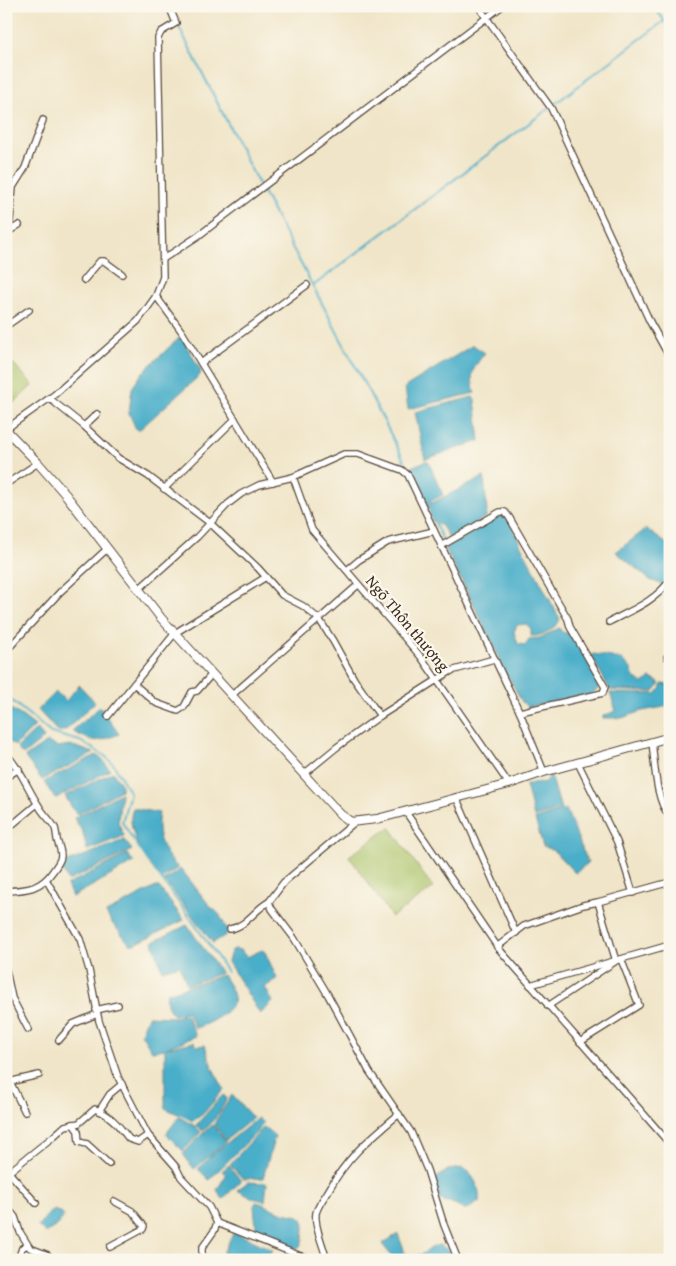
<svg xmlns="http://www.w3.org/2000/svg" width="676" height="1266" viewBox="0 0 676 1266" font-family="'Gentium Book Plus',serif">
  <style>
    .green { fill: #abc46a; stroke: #737744 }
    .water { fill: #4aaec9; stroke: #426c74 }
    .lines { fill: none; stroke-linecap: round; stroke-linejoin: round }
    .stream { stroke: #4aaec9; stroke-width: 2 }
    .street-casing { stroke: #564638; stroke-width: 8 }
    .secondary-casing { stroke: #564638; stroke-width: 10 }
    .street { stroke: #fff; stroke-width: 5.5 }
    .secondary { stroke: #fff; stroke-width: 8 }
    .labels { text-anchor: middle; stroke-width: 4.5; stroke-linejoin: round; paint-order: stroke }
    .street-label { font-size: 16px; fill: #3b2a1e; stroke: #fbf7ec }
  </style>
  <rect width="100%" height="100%" fill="#fbf7ec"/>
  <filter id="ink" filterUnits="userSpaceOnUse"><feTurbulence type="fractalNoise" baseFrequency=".02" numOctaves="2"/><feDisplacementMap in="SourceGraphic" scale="10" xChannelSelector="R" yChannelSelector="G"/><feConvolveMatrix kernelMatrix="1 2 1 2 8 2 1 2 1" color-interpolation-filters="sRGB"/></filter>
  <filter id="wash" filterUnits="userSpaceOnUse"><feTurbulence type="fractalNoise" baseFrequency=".0096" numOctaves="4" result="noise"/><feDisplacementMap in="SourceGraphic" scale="20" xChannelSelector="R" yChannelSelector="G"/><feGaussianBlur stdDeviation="1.12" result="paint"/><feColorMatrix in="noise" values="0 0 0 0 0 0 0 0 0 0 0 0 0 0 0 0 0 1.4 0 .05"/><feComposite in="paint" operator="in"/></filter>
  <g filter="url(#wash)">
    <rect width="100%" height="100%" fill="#f0e5c8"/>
    <g class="green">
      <path d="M13 363 33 385 6 410V369Z"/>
      <path d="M390 827 433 888 392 917 349 856Z"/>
    </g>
    <g class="water">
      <path d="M179 338H182L201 371 200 375 139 430 136 429 129 413 132 388 143 372Z"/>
      <path d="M473 345 485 353C473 368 469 373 475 393L408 409 405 387Z"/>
      <path d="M473 397 475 400 480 441 425 459 415 412Z"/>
      <path d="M426 461H428L443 495 427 503 411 467Z"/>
      <path d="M484 477 487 511 486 517 449 538 442 526 432 521 428 505Z"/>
      <path d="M501 516 507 519 513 526 519 542 560 619C556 629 541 637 531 636V629L526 624 517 625 514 632 518 644 525 645 529 639 540 638 559 628 563 633 570 632C576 640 600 678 599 686 599 690 594 692 591 694L528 707 522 702 509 678 505 676 494 646 445 548Z"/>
      <path d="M646 529 670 546V571L663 585 650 580 616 552Z"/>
      <path d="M594 654C603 656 622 657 628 665 635 673 629 677 643 683L650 678 659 682V686L654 692 610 690 592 657V655Z"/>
      <path d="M662 684 670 685V706L642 711 622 718H603V716L616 711 610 693 656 694 660 689Z"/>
      <path d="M79 685 95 702 66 730 58 732 38 710 56 692 66 701Z"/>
      <path d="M6 706 22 716 35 726 15 746 6 739Z"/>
      <path d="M100 707 119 734C95 743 95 743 72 731Z"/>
      <path d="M37 729 44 738 23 755 17 748Z"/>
      <path d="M47 742 58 747 70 745 94 753 42 780 25 757Z"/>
      <path d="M96 755 103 760 110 770 57 798 54 797 44 782Z"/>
      <path d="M113 772 121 784V790L78 814 74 811 65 796Z"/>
      <path d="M551 775 561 809 534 817 526 785 545 782Z"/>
      <path d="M121 793 118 822 124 836 87 850 83 833 74 818Z"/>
      <path d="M133 808 159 813C155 836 162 851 178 868L161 879C147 862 124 829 133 808Z"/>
      <path d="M566 809 588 863 575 873 554 851 543 846 535 819Z"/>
      <path d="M124 840 132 850 68 881 63 871 65 863Z"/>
      <path d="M127 854 133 861V863L72 897 67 885Z"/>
      <path d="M181 869 210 906 219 914 229 933 213 943 164 880Z"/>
      <path d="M156 887H159L184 920 135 944H130L112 923 106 913Z"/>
      <path d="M187 925 221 973 187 985 180 965 162 970 153 942Z"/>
      <path d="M235 949 240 950 247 957 262 950 265 952 276 976 277 979 265 987 273 1002 260 1014 228 962 231 951Z"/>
      <path d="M223 975C227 982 233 989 234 997 235 1011 207 1025 195 1028L187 1012 174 1015C168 1011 165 1000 167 993Z"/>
      <path d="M186 1014 196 1036 166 1048 194 1042 197 1046 205 1045 212 1067 224 1089 203 1114 193 1121 165 1108V1049L152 1051 141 1033 148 1016 175 1017Z"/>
      <path d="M223 1095 227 1098C221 1111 214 1122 203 1131L196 1125Z"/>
      <path d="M232 1095 253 1118 226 1140 214 1124Z"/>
      <path d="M179 1117 195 1126 201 1132 183 1151 166 1134Z"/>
      <path d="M258 1118 263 1123 258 1131 209 1180 198 1169 211 1156Z"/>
      <path d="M213 1125 226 1142 194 1169 183 1154 203 1133Z"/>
      <path d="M264 1127 275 1136 263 1178 243 1179 230 1164Z"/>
      <path d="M229 1165 241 1181 223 1199 217 1190 226 1175 222 1171Z"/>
      <path d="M463 1168C474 1174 481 1190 479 1202 462 1213 467 1209 452 1203 447 1201 444 1202 439 1199L434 1182 435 1179 448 1170Z"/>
      <path d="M248 1182 267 1183 265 1201 252 1198 237 1190Z"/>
      <path d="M256 1202C265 1204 270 1208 278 1211 285 1214 292 1214 298 1216 308 1220 303 1238 301 1246L298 1249 257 1236 254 1206Z"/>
      <path d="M52 1210 60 1212 63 1215C61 1225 53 1228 45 1233L38 1226Z"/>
      <path d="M234 1232 273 1250 265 1260H240L223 1253Z"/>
      <path d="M398 1234 405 1253 409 1256C428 1256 424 1249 439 1245L448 1250 455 1260H395L382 1244Z"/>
    </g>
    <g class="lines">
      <g class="stream">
        <path d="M653 6 670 28"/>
        <path d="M179 27 254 175 381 415 429 510"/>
        <path d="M552 106 664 21"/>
        <path d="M313 286 548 109"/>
        <path d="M435 524 444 542"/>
        <path d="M6 696 51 733 80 741 105 756 114 765 130 793 122 822C154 874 195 920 227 972"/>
      </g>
    </g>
  </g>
  <g filter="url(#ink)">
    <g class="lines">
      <defs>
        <g id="street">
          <path d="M478 6 551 108 650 322 670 358"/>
          <path d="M8 232 19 225"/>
          <path d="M9 232 13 187 25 168 43 120"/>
          <path d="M163 259 198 236 502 6"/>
          <path d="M84 280 100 261H104L122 274"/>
          <path d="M156 296 182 332 273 482"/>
          <path d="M6 326 29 310"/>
          <path d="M201 363 307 285"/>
          <path d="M49 398 84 426 118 458 148 476 210 523 258 568 282 595 303 606 319 619 333 641 354 679 380 716"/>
          <path d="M84 426 97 414"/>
          <path d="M6 429 54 395 138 321 156 296 163 277 158 38 161 32 176 23 169 6"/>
          <path d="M293 477 312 530 421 657 509 784"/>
          <path d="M6 484 38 463"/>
          <path d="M164 489 235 419"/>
          <path d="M441 546 500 512H505L509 517 568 619 570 627 605 687 603 693 520 712"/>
          <path d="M347 570 359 560 388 542 434 531"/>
          <path d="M139 589 197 537 228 504 241 494 259 485 293 477 344 454H358L402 470 408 475 521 715 544 772"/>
          <path d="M609 622C630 611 656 601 670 580"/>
          <path d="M6 651 60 592 107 549"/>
          <path d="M667 657 670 656"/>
          <path d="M134 684 156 703 178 711 184 707 192 692 197 691 212 674"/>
          <path d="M232 695 358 585"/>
          <path d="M108 716 175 633 266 577"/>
          <path d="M652 742C655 764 655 800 670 817"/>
          <path d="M6 754C21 769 27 788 39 806 43 814 51 820 55 828 57 833 56 838 58 843 63 856 62 859 53 871 41 889 27 890 6 891"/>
          <path d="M578 763 617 842 633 893"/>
          <path d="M304 774 337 747 380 716 451 671 494 659"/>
          <path d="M6 777 19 769"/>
          <path d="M456 797 516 933"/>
          <path d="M405 811 499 949 670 1144"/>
          <path d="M355 822 284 882 269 902 272 909 294 938 328 995 369 1071 411 1132 427 1170 444 1225 458 1260"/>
          <path d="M6 830 37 804"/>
          <path d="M47 881 80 939 89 970 99 1021 118 1077 148 1135 176 1167 181 1177 209 1207 217 1223 214 1231 202 1248V1260"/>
          <path d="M230 929C247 926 256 908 269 902"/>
          <path d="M497 947 524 926 583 905 598 902 670 882"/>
          <path d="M6 970 12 998 28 1029"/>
          <path d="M530 985 670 945"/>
          <path d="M548 1006 616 961 598 902"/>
          <path d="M96 1010 118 1005"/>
          <path d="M59 1040 73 1024 97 1014"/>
          <path d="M580 1042 639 1005 621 959"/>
          <path d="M99 1111 110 1094 122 1084"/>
          <path d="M25 1112 11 1084 13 1081 39 1075"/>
          <path d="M73 1124 78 1131 79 1142 87 1144 109 1164"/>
          <path d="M6 1169 36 1203"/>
          <path d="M6 1177 9 1172 54 1136 65 1126 79 1123 95 1109C111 1115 119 1126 129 1139L138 1142 148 1135"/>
          <path d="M6 1206 15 1217 20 1232 30 1248 48 1255 50 1260"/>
          <path d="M217 1223 311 1260"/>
          <path d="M110 1247 143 1229 144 1226 132 1211 114 1201"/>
          <path d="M18 1260 22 1248 27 1245"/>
          <path d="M323 1260 325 1254C322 1242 314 1226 316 1213 318 1206 323 1199 327 1193 347 1157 368 1140 399 1114"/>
        </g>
        <path id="secondary" d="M6 430 38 463 66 495 161 618 340 814 351 822 377 819 509 784 544 772 670 737"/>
      </defs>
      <use href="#street" class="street-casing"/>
      <use href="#secondary" class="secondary-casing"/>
      <use href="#street" class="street"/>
      <use href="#secondary" class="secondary"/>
    </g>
  </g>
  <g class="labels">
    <g class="street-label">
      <text transform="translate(408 623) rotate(50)" y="6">Ngõ Thôn thượng</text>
    </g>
  </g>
  <rect width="676" height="1266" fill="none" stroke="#fbf7ec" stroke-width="25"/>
</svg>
